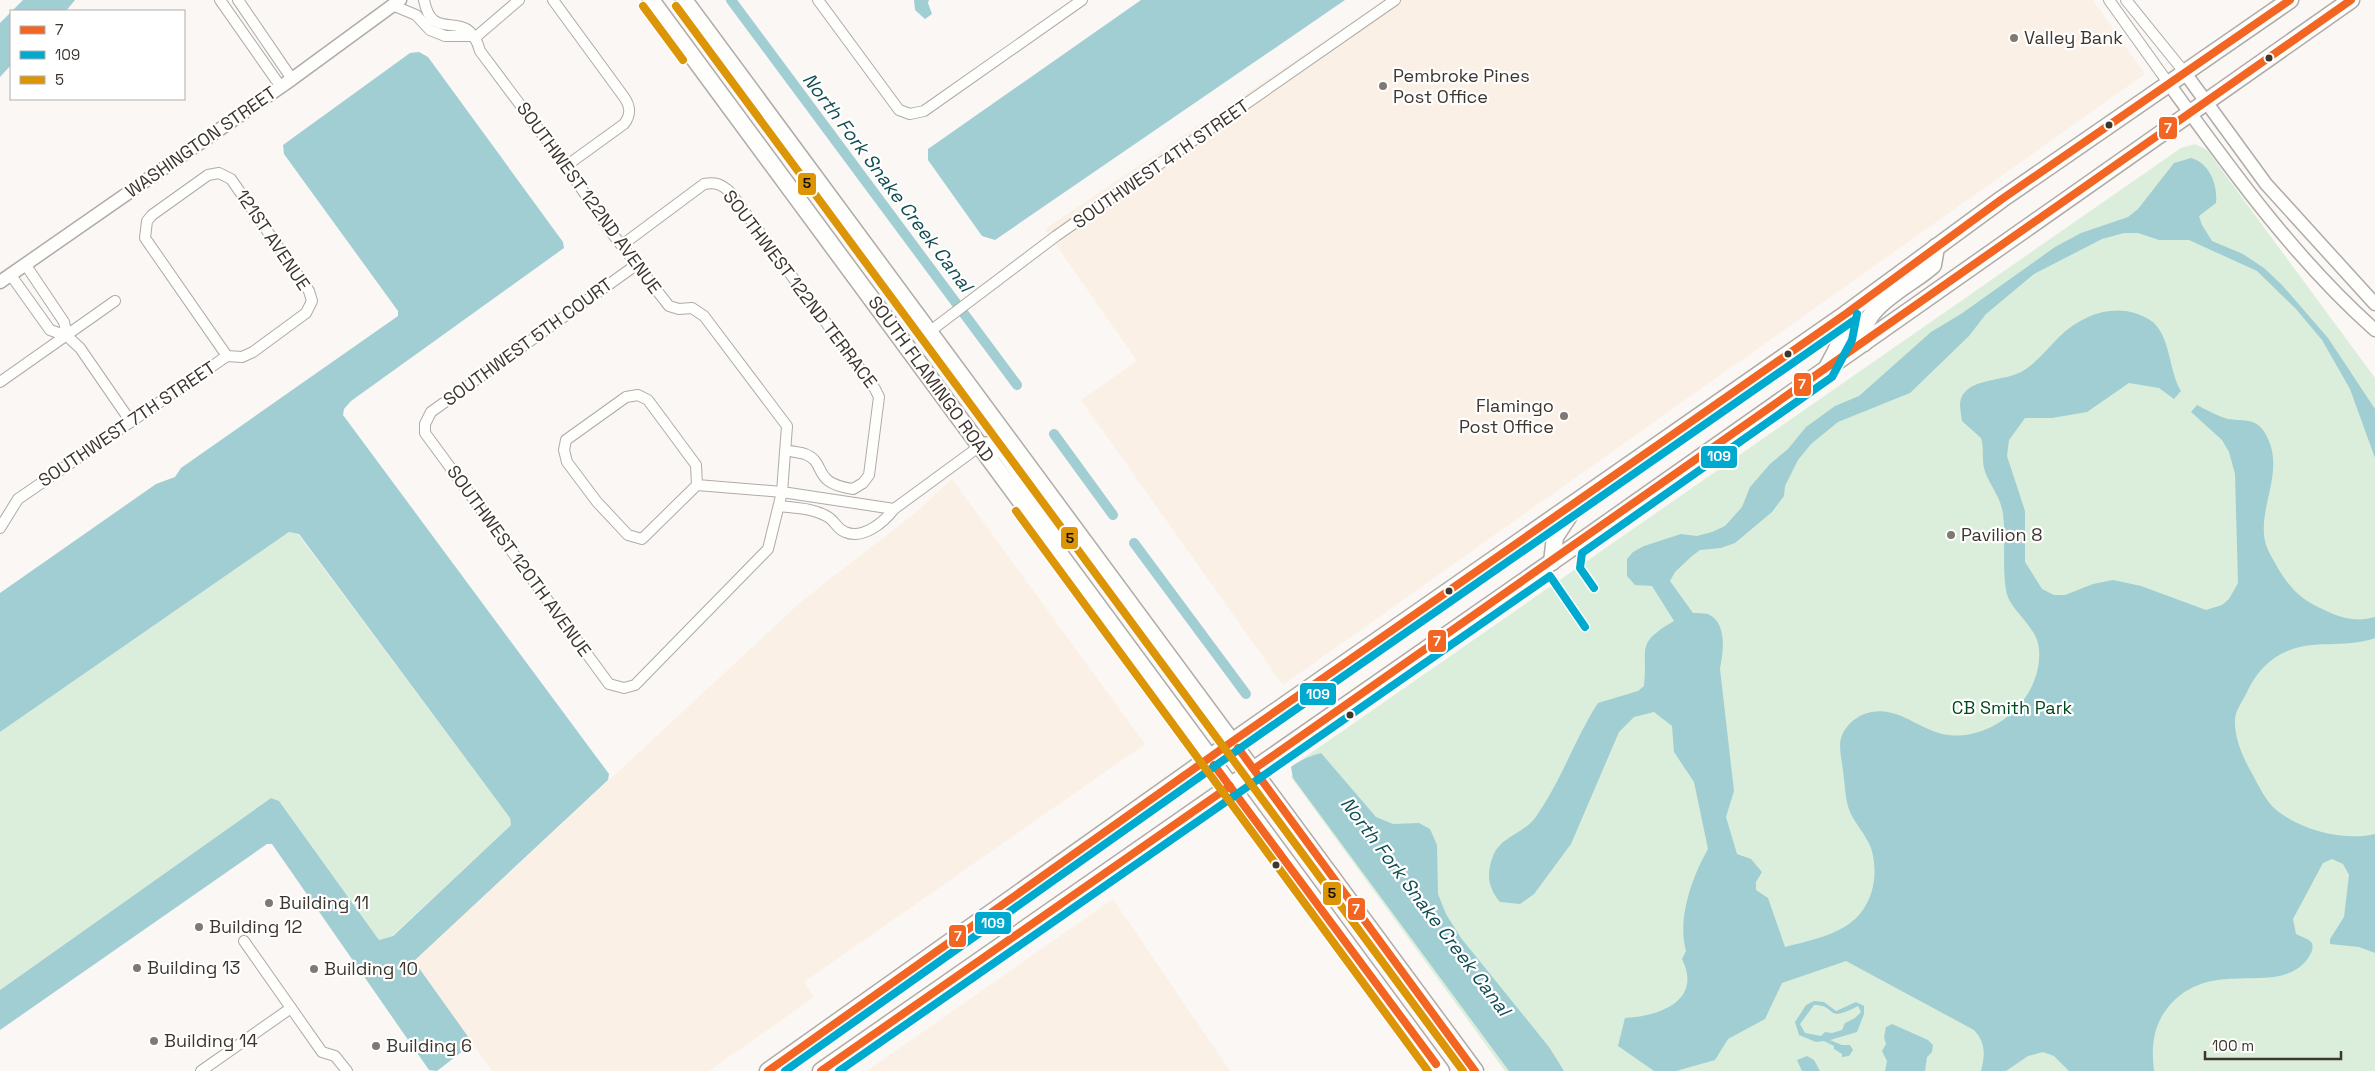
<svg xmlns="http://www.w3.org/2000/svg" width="2375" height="1071" viewBox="0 0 2375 1071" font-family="'Space Grotesk',sans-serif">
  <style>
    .commercial { fill: #fbf0e5 }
    .green { fill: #dbeedb }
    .water { fill: #a0ced3; fill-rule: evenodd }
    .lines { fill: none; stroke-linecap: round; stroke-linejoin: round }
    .canal { stroke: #a0ced3; stroke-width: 10 }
    .minor-casing { stroke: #b0aba6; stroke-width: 12 }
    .tertiary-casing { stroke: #b0aba6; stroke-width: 15 }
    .trunk-casing { stroke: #b0aba6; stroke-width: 19 }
    .minor { stroke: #fefefd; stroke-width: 10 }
    .tertiary { stroke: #fefefd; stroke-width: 12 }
    .trunk { stroke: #fefefd; stroke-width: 16 }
    .bus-1-casing { stroke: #fff; stroke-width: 11 }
    .bus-2-casing { stroke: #fff; stroke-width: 11 }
    .bus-3-casing { stroke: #fff; stroke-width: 11 }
    .bus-1 { stroke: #f26522; stroke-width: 8 }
    .bus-2 { stroke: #00a9ce; stroke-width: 8 }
    .bus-3 { stroke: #db9507; stroke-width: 8 }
    .poi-dot { fill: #807973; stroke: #fff; stroke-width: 2 }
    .bus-dot { fill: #3e352d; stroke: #fff; stroke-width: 2 }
    .labels { text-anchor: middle; stroke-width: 4.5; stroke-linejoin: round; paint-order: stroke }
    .poi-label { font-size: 18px; fill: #3e352d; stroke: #fff; text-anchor: start }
    .street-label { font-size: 18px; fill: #3e352d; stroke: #fff }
    .park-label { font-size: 18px; fill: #00491c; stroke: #fff }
    .water-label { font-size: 19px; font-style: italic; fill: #114e53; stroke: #fff }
    .line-badge { stroke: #fff; stroke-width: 2 }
    .badge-label { font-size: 14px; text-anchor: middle; font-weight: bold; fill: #fff }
    .pale-badge-label { font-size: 14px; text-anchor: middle; font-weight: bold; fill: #111 }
  </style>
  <rect width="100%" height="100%" fill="#faf7f4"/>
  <g class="commercial">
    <path d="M1385 0H2093L2145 74 1283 685 1081 400 1137 361 1045 229Z"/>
    <path d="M952 479 1145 744 804 982 814 997 709 1071H492L414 961 803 600 914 514Z"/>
    <path d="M1113 899 1230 1071H867Z"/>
  </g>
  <g class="green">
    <path d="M2195 144 2207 150 2375 378V1071H1505L1291 777 1298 762 2181 148Z"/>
    <path d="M289 532 298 534 510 818 511 825 392 936 379 940 279 801 271 798 0 990V732Z"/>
  </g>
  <g class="water">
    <path d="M23 0H75L66 11H12Z"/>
    <path d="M914 0H929L928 3 932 14 925 19 915 10Z"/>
    <path d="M1141 0H1345L995 240 982 236 928 160V149Z"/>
    <path d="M11 12V65L0 77V23Z"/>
    <path d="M419 52 428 57 563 242 564 248 351 401 344 409 343 415 609 774 608 780 414 961 469 1038 468 1047 437 1071 429 1070 272 844H267L0 1030V990L271 798 279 801 379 940 393 936 511 825 510 818 299 534 289 532 0 732V593L156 484 175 477 181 468 398 316V311L284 154 283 145 410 53Z"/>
    <path d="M2191 158C2210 163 2218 186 2216 203L2199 216 2202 225 2212 241 2243 254 2264 268 2282 285 2328 338 2375 409V458L2350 389 2322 340 2296 309 2257 271 2189 240H2159L2138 233H2124L2102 239 2034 274 1986 314 1969 336 1910 393 1838 422 1811 444 1798 460 1785 486 1784 496 1772 512 1735 543 1721 548 1700 550 1692 556 1675 572 1670 581 1693 613C1697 613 1704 613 1708 614 1728 623 1723 653 1720 669L1734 791 1726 817 1737 854 1751 859 1762 872 1756 882V890L1768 898 1785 947C1804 942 1829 937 1846 926 1872 910 1880 877 1871 848 1866 835 1856 825 1850 812 1845 800 1845 784 1843 771 1842 759 1837 744 1843 733 1847 725 1854 719 1862 715 1896 701 1917 731 1948 735 1995 741 2043 697 2039 649 2037 625 2009 611 2006 590 2002 565 2006 539 2003 514 2001 496 1988 484 1984 468 1982 458 1984 448 1981 438L1962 421C1961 412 1957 400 1965 392 1978 378 2004 381 2021 372 2037 363 2048 348 2060 336 2085 313 2119 301 2150 320 2171 334 2168 370 2181 391L2174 399 2159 388 2129 383 2087 412 2052 418H2025L2009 440 2007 456 2025 511V562L2042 589 2054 595H2065L2093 584 2113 580 2141 586 2206 610 2222 605 2229 599 2238 583 2235 474 2229 452 2222 440 2191 412 2197 405C2207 410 2217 416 2228 419 2241 421 2255 418 2263 430 2287 465 2261 500 2264 535 2265 548 2273 559 2279 570 2290 588 2301 599 2320 608 2338 617 2355 623 2375 617V638C2338 651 2307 635 2273 659 2261 668 2253 679 2247 692 2243 701 2236 709 2235 719 2234 737 2242 755 2250 770 2257 782 2263 796 2272 806 2295 829 2344 842 2375 834V953L2359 947 2330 944V939L2344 917 2349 875 2343 864 2332 859 2323 863 2293 919 2296 934 2309 940 2312 943C2314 950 2310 955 2306 961 2275 997 2212 956 2169 1006 2153 1025 2151 1047 2154 1071H2069L2054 1056 2043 1052 2028 1056 2006 1071H1981C1985 1055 1986 1043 1974 1030L1846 961 1782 983 1765 1019 1728 1039 1715 1060 1676 1071H1654L1618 1046 1625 1018C1659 1016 1703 1001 1682 959L1686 951C1677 919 1692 877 1708 849L1694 782 1674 752 1672 726 1654 712 1634 717 1619 732 1571 844 1534 894 1520 904 1500 902C1488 888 1486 874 1493 856 1500 837 1524 833 1535 818 1561 782 1574 740 1598 703L1638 691 1644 686C1648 646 1635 644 1674 621L1652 586 1635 585 1627 576V559L1633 552 1644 546 1681 534 1697 536 1712 532 1725 526 1742 507 1750 487 1770 464 1788 449 1806 427 1835 406 1859 396 1931 332 1961 314 2055 247 2081 233 2128 217 2138 209 2174 163Z"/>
    <path d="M1321 753 1376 817 1393 824 1419 823 1430 829 1437 845 1438 894 1446 914 1461 938 1549 1047 1564 1071H1509L1293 778 1291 767C1300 760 1310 756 1321 753Z"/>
    <path d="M1814 1001 1824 1002 1836 1011 1856 1002 1864 1006V1014L1857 1032 1830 1040 1842 1045H1850L1853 1050 1849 1056 1842 1057V1054L1834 1049V1046L1824 1041 1816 1042 1799 1035 1795 1022 1806 1005ZM1814 1005C1838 1005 1824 1024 1858 1006L1861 1012 1855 1018 1845 1023 1842 1030 1832 1033 1825 1032 1821 1036 1805 1033 1800 1024Z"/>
    <path d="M1892 1024 1928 1040 1933 1045 1932 1052 1927 1057 1925 1071H1885L1887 1061 1882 1051 1886 1044 1884 1037 1886 1027Z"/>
    <path d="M1807 1056 1814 1060 1820 1071H1802L1797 1060Z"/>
  </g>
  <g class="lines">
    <g class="canal">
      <path d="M731 0 1017 385"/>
      <path d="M1054 434 1113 515"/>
      <path d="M1134 543 1246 694"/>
    </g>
    <defs>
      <g id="minor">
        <path d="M220 0 281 87"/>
        <path d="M238 0 292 79"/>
        <path d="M424 0C433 47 467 3 480 51L566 166 611 232 669 306 679 309 692 308 704 316 787 426 782 492 768 549 635 685 624 688 609 684 425 433V424L431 412 636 265"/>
        <path d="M553 0 624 97C631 107 631 115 624 124L566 166"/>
        <path d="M818 0 899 110 910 114 924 111 1082 0"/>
        <path d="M2109 0 2169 84"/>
        <path d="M2126 0 2185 73"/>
        <path d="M392 5 416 15 430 30 445 36H477"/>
        <path d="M477 36 519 0"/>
        <path d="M622 245 704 184C716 182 721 184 730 192L875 389 879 397 869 475 863 483 853 489C810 483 828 463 805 454 799 452 792 452 786 450"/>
        <path d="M25 264 64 322 67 336"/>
        <path d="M10 274 50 330 67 336 80 348 131 422"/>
        <path d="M929 332 1056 236 1395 0"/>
        <path d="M0 382 115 301"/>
        <path d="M697 485 642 539 628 535 597 502 567 462 564 450 566 440 626 397 638 395 648 400 696 465 697 485 782 492 894 509"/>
        <path d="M779 506C795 508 814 508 828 517 835 521 837 529 845 532 863 540 884 522 894 509L980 446"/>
        <path d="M0 528 18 499 227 356 242 357 253 352 306 313 312 301 309 291 231 179 219 173 208 175 152 215 147 221 145 238 227 356"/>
        <path d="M244 941 322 1052 335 1056 347 1071"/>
        <path d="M201 1071 291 1008"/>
      </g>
      <g id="tertiary">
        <path d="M2185 73 2266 184 2375 304"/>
        <path d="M2169 84C2232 171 2295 259 2375 330"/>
        <path d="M0 282 292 79 400 0"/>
      </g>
      <g id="trunk">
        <path d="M651 0 1441 1071"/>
        <path d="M684 0 1475 1071"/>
        <path d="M1864 343C1856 308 1912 285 1933 265L1936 247"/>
        <path d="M1828 366C1837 349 1847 333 1847 313"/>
        <path d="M980 446 991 445 1004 451 1063 534 1082 546"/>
        <path d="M1552 562 1555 537 1572 511"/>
        <path d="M768 1071 1233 741 1847 313 2002 199 2290 0"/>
        <path d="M821 1071 1573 547 2351 0"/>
      </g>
    </defs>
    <use href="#minor" class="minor-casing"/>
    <use href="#tertiary" class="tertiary-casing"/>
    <use href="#trunk" class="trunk-casing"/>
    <use href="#minor" class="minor"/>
    <use href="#tertiary" class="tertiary"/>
    <use href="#trunk" class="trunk"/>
    <defs>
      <g id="bus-1">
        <path d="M1238 748 1475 1071"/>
        <path d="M1214 765 1436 1064"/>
        <path d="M1254 769 2351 0"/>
        <path d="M768 1071 1233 741 1847 313 2002 199 2290 0"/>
        <path d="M821 1071 1230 786"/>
      </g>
      <g id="bus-2">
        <path d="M1594 588 1580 568 1582 553 1832 377 1852 340 1857 314"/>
        <path d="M785 1071 1239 749 1853 321"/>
        <path d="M839 1071 1550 576 1585 627"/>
      </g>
      <g id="bus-3">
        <path d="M643 6 683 60"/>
        <path d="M676 6 1463 1071"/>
        <path d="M1016 511 1428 1071"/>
      </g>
    </defs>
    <use href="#bus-1" class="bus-1-casing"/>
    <use href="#bus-2" class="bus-2-casing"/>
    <use href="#bus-3" class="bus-3-casing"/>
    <use href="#bus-1" class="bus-1"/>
    <use href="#bus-2" class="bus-2"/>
    <use href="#bus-3" class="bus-3"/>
  </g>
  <g class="poi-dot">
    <circle cx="2014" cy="38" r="5"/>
    <circle cx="1383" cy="86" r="5"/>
    <circle cx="1564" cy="416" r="5"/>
    <circle cx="1951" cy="535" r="5"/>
    <circle cx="269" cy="903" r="5"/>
    <circle cx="199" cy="927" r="5"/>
    <circle cx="137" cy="968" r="5"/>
    <circle cx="314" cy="969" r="5"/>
    <circle cx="154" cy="1041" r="5"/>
    <circle cx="376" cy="1046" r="5"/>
  </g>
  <g class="bus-dot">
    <circle cx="2269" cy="58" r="4.5"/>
    <circle cx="2109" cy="125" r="4.5"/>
    <circle cx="1788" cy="354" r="4.5"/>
    <circle cx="1449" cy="591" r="4.5"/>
    <circle cx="1350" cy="715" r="4.5"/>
    <circle cx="1276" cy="865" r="4.5"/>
  </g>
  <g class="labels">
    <g class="poi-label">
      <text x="2024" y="44">Valley Bank</text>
      <text x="1393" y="82">Pembroke Pines<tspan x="1393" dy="21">Post Office</tspan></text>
      <text x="1554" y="412" text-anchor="end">Flamingo<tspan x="1554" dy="21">Post Office</tspan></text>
      <text x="1961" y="541">Pavilion 8</text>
      <text x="279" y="909">Building 11</text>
      <text x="209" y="933">Building 12</text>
      <text x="147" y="974">Building 13</text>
      <text x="324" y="975">Building 10</text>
      <text x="164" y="1047">Building 14</text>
      <text x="386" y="1052">Building 6</text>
    </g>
    <g class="street-label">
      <text transform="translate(201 142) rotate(-35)" y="6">WASHINGTON STREET</text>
      <text transform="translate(1161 164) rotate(-35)" y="6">SOUTHWEST 4TH STREET</text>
      <text transform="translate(589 198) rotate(54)" y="6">SOUTHWEST 122ND AVENUE</text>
      <text transform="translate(273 240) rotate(56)" y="6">121ST AVENUE</text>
      <text transform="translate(800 289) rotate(53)" y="6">SOUTHWEST 122ND TERRACE</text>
      <text transform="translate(528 342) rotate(-36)" y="6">SOUTHWEST 5TH COURT</text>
      <text transform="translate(931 379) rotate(54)" y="6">SOUTH FLAMINGO ROAD</text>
      <text transform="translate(127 424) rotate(-34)" y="6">SOUTHWEST 7TH STREET</text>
      <text transform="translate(519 561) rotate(54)" y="6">SOUTHWEST 120TH AVENUE</text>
    </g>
    <g class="park-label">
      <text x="2012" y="714">CB Smith Park</text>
    </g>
    <g class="water-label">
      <text transform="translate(888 182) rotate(53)" y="7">North Fork Snake Creek Canal</text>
      <text transform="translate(1426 906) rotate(53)" y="7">North Fork Snake Creek Canal</text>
    </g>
  </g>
  <g class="line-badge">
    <rect x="2158" y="116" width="20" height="24" rx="5" fill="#f26522"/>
    <rect x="797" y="172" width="20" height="24" rx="5" fill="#db9507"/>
    <rect x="1793" y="372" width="19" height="25" rx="5" fill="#f26522"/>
    <rect x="1700" y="445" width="38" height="24" rx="5" fill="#00a9ce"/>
    <rect x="1060" y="526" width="19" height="24" rx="5" fill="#db9507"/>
    <rect x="1427" y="629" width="20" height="24" rx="5" fill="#f26522"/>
    <rect x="1299" y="682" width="38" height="24" rx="5" fill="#00a9ce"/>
    <rect x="1322" y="881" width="20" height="25" rx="5" fill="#db9507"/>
    <rect x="1347" y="897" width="19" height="24" rx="5" fill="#f26522"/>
    <rect x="974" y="911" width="38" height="24" rx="5" fill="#00a9ce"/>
    <rect x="948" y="924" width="19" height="24" rx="5" fill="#f26522"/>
  </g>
  <g class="badge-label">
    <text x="2168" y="133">7</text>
    <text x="1802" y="389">7</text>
    <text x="1719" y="461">109</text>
    <text x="1437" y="646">7</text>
    <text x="1318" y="699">109</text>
    <text x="1356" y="914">7</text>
    <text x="993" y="928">109</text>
    <text x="958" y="941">7</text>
  </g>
  <g class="pale-badge-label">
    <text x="807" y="188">5</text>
    <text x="1070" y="543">5</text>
    <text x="1332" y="898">5</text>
  </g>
  <rect x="10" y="10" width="175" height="90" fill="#ffffff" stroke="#b2aeab"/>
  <rect x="20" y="26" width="25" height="8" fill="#f26522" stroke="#b2aeab"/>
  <text x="55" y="35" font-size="15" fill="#3e352d">7</text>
  <rect x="20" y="51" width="25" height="8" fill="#00a9ce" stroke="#b2aeab"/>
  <text x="55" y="60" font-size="15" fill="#3e352d">109</text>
  <rect x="20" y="76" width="25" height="8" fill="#db9507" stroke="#b2aeab"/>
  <text x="55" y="85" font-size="15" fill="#3e352d">5</text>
  <path d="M2205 1051v8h136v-8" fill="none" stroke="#3e352d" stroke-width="2.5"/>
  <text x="2212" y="1051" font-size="15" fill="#3e352d" stroke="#ffffff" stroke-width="4" paint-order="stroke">100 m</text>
</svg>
